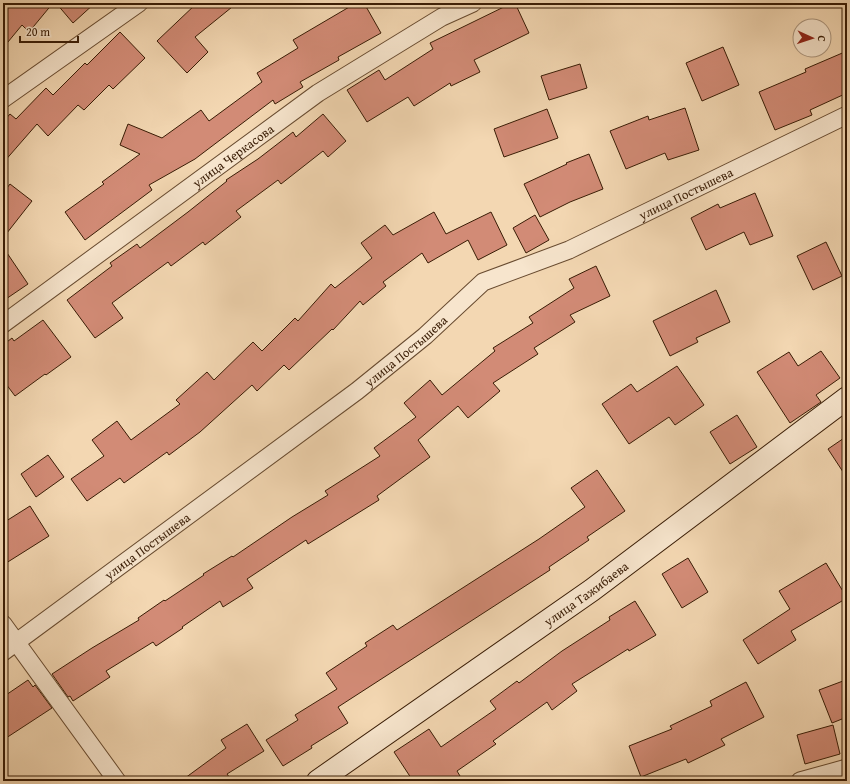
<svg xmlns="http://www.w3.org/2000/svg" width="850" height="784" viewBox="0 0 850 784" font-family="'Gentium Book Plus',serif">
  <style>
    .building { fill: #d28b76; stroke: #391c05 }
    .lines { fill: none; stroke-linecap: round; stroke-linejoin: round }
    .street-casing { stroke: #684b30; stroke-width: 19 }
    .secondary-casing { stroke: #391c05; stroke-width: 24 }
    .street { stroke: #f7e5cd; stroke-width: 17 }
    .secondary { stroke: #f7e5cd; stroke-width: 22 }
    .labels { text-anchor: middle; stroke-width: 3; stroke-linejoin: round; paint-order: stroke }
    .street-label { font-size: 13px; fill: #391c05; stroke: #f7e5cd }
  </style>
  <rect width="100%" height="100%" fill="#f3d7b2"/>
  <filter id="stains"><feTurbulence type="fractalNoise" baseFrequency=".005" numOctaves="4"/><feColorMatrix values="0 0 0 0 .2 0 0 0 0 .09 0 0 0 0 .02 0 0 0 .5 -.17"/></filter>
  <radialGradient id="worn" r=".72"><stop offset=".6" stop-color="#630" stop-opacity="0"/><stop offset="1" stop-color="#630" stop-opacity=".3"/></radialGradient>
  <g class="building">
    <path d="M10 3H53L29 32 22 25 3 48V11Z"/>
    <path d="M56 3H95L73 23Z"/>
    <path d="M197 3H237L195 37 208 52 187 73 157 41Z"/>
    <path d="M356 3H364L381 33 338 57 339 60 300 82 303 87 275 104 273 100 195 159 149 185 152 190 85 240 65 212 104 184 102 182 140 154 120 145 128 124 162 138 201 110 209 121 262 82 257 73 298 48 293 40Z"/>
    <path d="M512 3H515L529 33 474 60 480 72 451 86 450 83 414 106 408 97 367 122 347 90 379 70 385 80 433 49 430 43Z"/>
    <path d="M120 32 145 58 113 89 109 85 84 110 78 105 48 136 37 124 3 163V122L10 114 16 119 46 88 53 95 85 63 87 65Z"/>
    <path d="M723 47 739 85 702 101 686 63Z"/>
    <path d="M847 51V93L810 110 812 115 775 130 759 92 806 72 805 69Z"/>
    <path d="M580 64 587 88 549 100 541 76Z"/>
    <path d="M685 108 699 150 668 160 665 153 626 169 610 131 648 116 649 120Z"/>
    <path d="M547 109 558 138 504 157 494 129Z"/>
    <path d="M323 114 346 141 328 157 323 151 281 184 278 180 236 211 241 217 205 245 203 242 171 266 168 262 112 303 123 318 95 338 67 300 112 266 110 263 137 244 140 248 188 212 227 181 226 180 258 159 293 132 296 137Z"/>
    <path d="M589 154 603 189 570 202 540 217 524 184 567 164 566 163Z"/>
    <path d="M10 184 32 201 3 238V193Z"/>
    <path d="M755 193 773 236 750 245 744 232 706 250 691 218 718 204 720 208Z"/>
    <path d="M434 212 446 234 491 212 507 245 478 260 468 240 428 263 422 253 383 282 386 286 363 305 360 301 333 330 332 329 289 370 284 365 257 391 252 385 200 432 169 455 167 452 124 483 120 478 87 501 71 479 104 456 92 440 117 421 131 440 180 404 176 400 207 372 214 380 253 342 262 351 295 318 298 321 331 284 335 288 372 258 361 243 385 225 393 235Z"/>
    <path d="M535 215 549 240 526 253 513 228Z"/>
    <path d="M826 242 842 276 813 290 797 256Z"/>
    <path d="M3 247 28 284 3 301Z"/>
    <path d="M596 266 610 296 570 315 575 322 534 348 538 354 493 383 500 391 468 418 458 406 418 440 430 457 377 496 379 500 308 544 306 540 247 579 253 588 223 607 220 601 182 627 183 628 156 646 153 642 106 671 110 677 73 701 70 696 68 697 52 674 92 648 139 620 138 618 164 600 165 601 204 575 203 574 232 556 233 557 292 517 328 495 325 491 380 456 374 448 416 417 404 403 430 380 442 395 495 351 493 348 533 323 529 317 574 288 569 279Z"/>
    <path d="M716 290 730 322 696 338 698 342 670 356 653 321Z"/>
    <path d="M43 320 71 357 46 375 45 374 15 396 3 380V345L12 338 14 341Z"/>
    <path d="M821 351 840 378 816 395 821 402 790 423 757 372 789 352 798 366Z"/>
    <path d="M677 366 704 405 675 425 669 417 629 444 602 404 631 384 637 392Z"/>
    <path d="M737 415 757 447 730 464 710 432Z"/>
    <path d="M847 436V478L828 449Z"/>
    <path d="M48 455 64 477 36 497 21 474Z"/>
    <path d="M597 470 625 511 587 537 589 540 549 567 550 570 338 707 348 723 311 746 312 748 283 766 266 740 298 720 295 715 337 689 326 673 367 646 365 643 393 625 397 630 539 539 585 507 571 488Z"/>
    <path d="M30 506 49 536 3 565V523Z"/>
    <path d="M688 558 708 592 682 608 662 574Z"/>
    <path d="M826 563 847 598 791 631 796 640 758 664 743 640 790 609 779 591Z"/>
    <path d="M635 601 656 635 629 651 628 649 572 684 577 691 552 710 547 702 493 741 496 744 457 771 463 781H413L394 752 429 729 441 747 496 709 490 701 517 681 519 683 562 651 610 620 609 617Z"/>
    <path d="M28 680 33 687 35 685 52 708 3 740V697Z"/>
    <path d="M843 681 847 692V717L832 723 819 690Z"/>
    <path d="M746 682 764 717 721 739 725 745 688 763 686 759 641 777 629 746 672 729 670 726 712 706 710 701Z"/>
    <path d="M247 724 264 751 227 774 232 781H181L226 748 221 740Z"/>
    <path d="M833 725 840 754 805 764 797 735Z"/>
  </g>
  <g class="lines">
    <defs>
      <g id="street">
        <path d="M3 99 139 3"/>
        <path id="s1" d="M3 324 318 93 442 17 473 3"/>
        <path d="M3 624 117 781"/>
        <path id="s2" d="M3 652 357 391 425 336 483 282 569 250 847 115"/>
        <path d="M800 781 847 768"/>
      </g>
      <g id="secondary">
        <path id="s3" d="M318 781 592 590 847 398"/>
      </g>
    </defs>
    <use href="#street" class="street-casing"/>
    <use href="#secondary" class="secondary-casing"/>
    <use href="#street" class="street"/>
    <use href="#secondary" class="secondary"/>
  </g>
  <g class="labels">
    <g class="street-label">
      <text dy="5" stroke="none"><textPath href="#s1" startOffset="285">улица Черкасова</textPath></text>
      <text dy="5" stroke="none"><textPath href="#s2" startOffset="828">улица Постышева</textPath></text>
      <text dy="5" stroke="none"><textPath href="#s2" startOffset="503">улица Постышева</textPath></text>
      <text dy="5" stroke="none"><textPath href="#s2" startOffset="179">улица Постышева</textPath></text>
      <text dy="5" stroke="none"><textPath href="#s3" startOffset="327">улица Тажибаева</textPath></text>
    </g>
  </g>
  <rect width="850" height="784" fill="none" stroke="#f3d7b2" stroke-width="16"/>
  <rect x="4" y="4" width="842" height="776" fill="none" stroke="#391c05" stroke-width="2"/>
  <rect x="8" y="8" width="834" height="768" fill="none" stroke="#391c05"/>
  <g transform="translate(812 38) rotate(93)"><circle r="19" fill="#f7e5cd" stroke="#ab957d"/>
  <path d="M0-3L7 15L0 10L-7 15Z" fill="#8f2418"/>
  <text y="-6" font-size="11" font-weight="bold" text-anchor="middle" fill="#391c05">С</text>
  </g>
  <path d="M20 36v6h58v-6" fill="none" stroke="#391c05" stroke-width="2"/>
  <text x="26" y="36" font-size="12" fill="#391c05" stroke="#f7e5cd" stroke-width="3" paint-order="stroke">20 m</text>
  <rect width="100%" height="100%" filter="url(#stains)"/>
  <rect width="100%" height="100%" fill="url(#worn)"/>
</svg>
